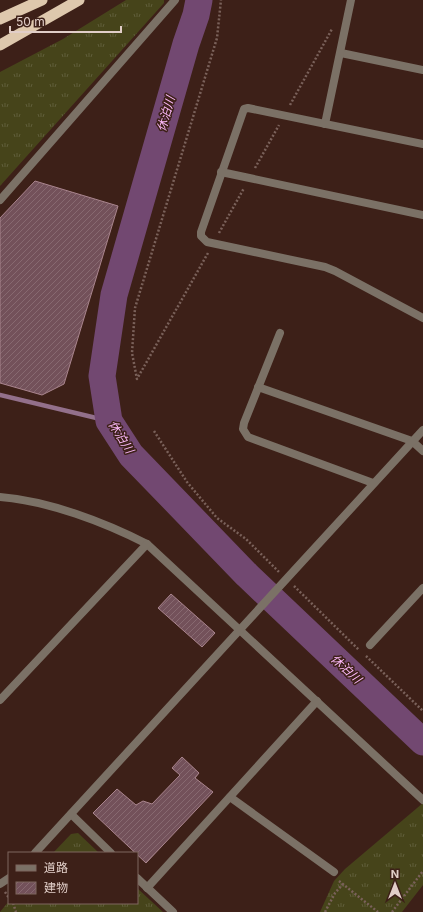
<svg xmlns="http://www.w3.org/2000/svg" width="423" height="912" viewBox="0 0 423 912" font-family="Inter,'Noto Sans JP',sans-serif">
  <style>
    .grass { fill: url(#grass-tufts) }
    .lines { fill: none; stroke-linecap: round; stroke-linejoin: round }
    .stream { stroke: #93708b; stroke-width: 4.5 }
    .river { stroke: #724871; stroke-width: 27 }
    .building { fill: url(#building-hatch); stroke: #aa858e }
    .path { stroke: #7a615a; stroke-width: 2.5; stroke-dasharray: 2 2; stroke-linecap: butt }
    .minor { stroke: #7b7166; stroke-width: 8 }
    .tertiary { stroke: #7b7166; stroke-width: 8 }
    .trunk { stroke: #dec8ad; stroke-width: 11 }
    .labels { text-anchor: middle; stroke-width: 3; stroke-linejoin: round; paint-order: stroke }
    .water-label { font-size: 12px; font-style: italic; fill: #fab8f8; stroke: #3d2018 }
  </style>
  <defs>
    <pattern id="grass-tufts" width="24" height="20" patternUnits="userSpaceOnUse"><rect width="24" height="20" fill="#46441a"/><path d="M3 7l-1-3M5 7V3M7 7l1-3M15 17l-1-3M17 17v-4M19 17l1-3" fill="none" stroke="#605e3a"/></pattern>
    <pattern id="building-hatch" width="6" height="6" patternUnits="userSpaceOnUse"><rect width="6" height="6" fill="#73515a"/><path d="M-1 1l2-2M0 6l6-6M5 7l2-2" fill="none" stroke="#876970"/></pattern>
  </defs>
  <rect width="100%" height="100%" fill="#3d2018"/>
  <g class="grass">
    <path d="M126 0H164V3L0 186V72L63 39Z"/>
    <path d="M423 803V885L402 912H320L334 881 345 869Z"/>
    <path d="M78 833 99 853H53L71 834Z"/>
    <path d="M137 888 163 912H0L9 901V903H137Z"/>
  </g>
  <g class="lines">
    <path class="stream" d="M0 395 109 421"/>
    <path class="river" d="M199 0 196 15 186 44 114 295 102 376 109 421 131 455 247 575 423 742"/>
  </g>
  <g class="building">
    <path d="M35 181 118 206 64 384 42 395 0 383V218Z"/>
    <path d="M171 594 215 633 202 647 158 608Z"/>
    <path d="M182 757 199 773 195 778 213 792 146 863 93 813 117 789 136 805 143 801 152 804 180 775 172 768Z"/>
  </g>
  <g class="lines">
    <g class="path">
      <path d="M290 105 332 29"/>
      <path d="M255 168 279 125"/>
      <path d="M219 233 244 188"/>
      <path d="M208 253 137 379 132 353 135 308 217 38 221 0"/>
      <path d="M154 431 187 482 217 518 246 539 279 572"/>
      <path d="M294 586 359 650"/>
      <path d="M366 656 423 711"/>
      <path d="M339 881 378 912"/>
      <path d="M5 892 9 898"/>
      <path d="M13 903 16 912"/>
      <path d="M325 912 335 893 343 884"/>
      <path d="M392 912 423 871"/>
    </g>
    <g class="minor">
      <path d="M341 53 423 70"/>
      <path d="M325 124 351 0"/>
      <path d="M423 144 248 108 244 109 201 232V236L207 242 325 267 335 271 423 318"/>
      <path d="M221 172 423 215"/>
      <path d="M0 200 175 0"/>
      <path d="M280 333 244 423 243 429 248 437 373 483"/>
      <path d="M258 387 412 441 423 451"/>
      <path d="M0 497C49 501 104 522 147 544L423 800"/>
      <path d="M370 645 423 588"/>
      <path d="M0 700 147 544"/>
      <path d="M230 797 334 872"/>
      <path d="M71 814 111 853"/>
      <path d="M137 878 173 912"/>
      <path d="M147 888 317 701"/>
    </g>
    <g class="tertiary">
      <path d="M35 853 423 430"/>
      <path d="M0 884 9 878"/>
    </g>
    <g class="trunk">
      <path d="M0 19 42 0"/>
      <path d="M0 45 79 0"/>
    </g>
  </g>
  <g class="labels">
    <g class="water-label">
      <text transform="translate(166 114) rotate(-74)" y="4">休泊川</text>
      <text transform="translate(121 437) rotate(58)" y="4">休泊川</text>
      <text transform="translate(346 669) rotate(43)" y="4">休泊川</text>
    </g>
  </g>
  <rect x="8" y="852" width="130" height="52" fill="#3d2018" stroke="#7f665e"/>
  <rect x="16" y="865" width="20" height="6" fill="#7b7166" stroke="#7f665e"/>
  <text x="44" y="872" font-size="12" fill="#e1cec8">道路</text>
  <rect x="16" y="882" width="20" height="12" fill="url(#building-hatch)" stroke="#7f665e"/>
  <text x="44" y="892" font-size="12" fill="#e1cec8">建物</text>
  <g transform="translate(395 884)" stroke="#3d2018" stroke-width="3" paint-order="stroke">
  <path d="M0-3L7 15L0 10L-7 15Z" fill="#e1cec8"/>
  <text y="-6" font-size="11" font-weight="bold" text-anchor="middle" fill="#e1cec8">N</text>
  </g>
  <path d="M10 26v6h111v-6" fill="none" stroke="#e1cec8" stroke-width="2"/>
  <text x="16" y="26" font-size="12" fill="#e1cec8" stroke="#3d2018" stroke-width="3" paint-order="stroke">50 m</text>
</svg>
